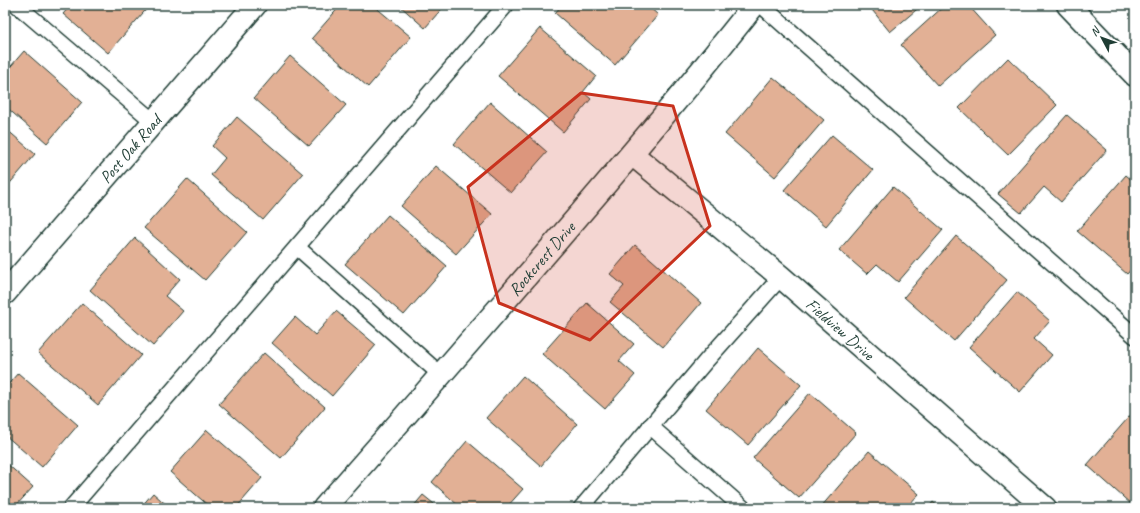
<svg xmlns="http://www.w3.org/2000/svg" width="1140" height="513" viewBox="0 0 1140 513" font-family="Caveat,sans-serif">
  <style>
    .building { fill: #e2b095; stroke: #1f3d34 }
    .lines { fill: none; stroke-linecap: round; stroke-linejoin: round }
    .lane-casing { stroke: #1f3d34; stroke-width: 18 }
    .street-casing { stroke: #1f3d34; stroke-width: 25 }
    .lane { stroke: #fff; stroke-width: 15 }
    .street { stroke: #fff; stroke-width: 22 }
    .marked { fill: #c8321e; fill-opacity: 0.2; stroke: #c8321e; stroke-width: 3; stroke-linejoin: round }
    .labels { text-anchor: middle; stroke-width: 4; stroke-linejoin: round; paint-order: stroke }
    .street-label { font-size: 17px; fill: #1f3d34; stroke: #fff }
  </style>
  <rect width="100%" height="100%" fill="#fff"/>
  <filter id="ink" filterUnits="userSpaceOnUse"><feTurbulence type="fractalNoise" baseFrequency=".025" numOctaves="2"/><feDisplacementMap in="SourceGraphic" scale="8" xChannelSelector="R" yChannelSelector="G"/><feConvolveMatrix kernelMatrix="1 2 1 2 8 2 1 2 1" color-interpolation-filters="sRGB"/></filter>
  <g filter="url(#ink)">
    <g class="building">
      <path d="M71 5H150L108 53 63 14Z"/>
      <path d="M341 5H373L411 37 368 87 312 38Z"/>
      <path d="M399 5H445L425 28Z"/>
      <path d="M562 5H647L658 15 615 65 555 13Z"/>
      <path d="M868 5H922L890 32Z"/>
      <path d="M945 5H968L995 35 938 86 901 45Z"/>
      <path d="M540 28 596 76 583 92 591 99 563 132 498 76Z"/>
      <path d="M24 51 82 102 47 143 5 106V73Z"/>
      <path d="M290 56 346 105 309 146 254 98Z"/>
      <path d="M1008 58 1057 105 1008 155 959 108Z"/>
      <path d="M773 77 824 120 775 177 725 134Z"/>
      <path d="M490 102 547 152 511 193 454 144Z"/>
      <path d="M1067 115 1107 150 1061 202 1044 187 1021 213 998 194Z"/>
      <path d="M237 117 303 174 263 220 211 175 225 158 212 146Z"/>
      <path d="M5 128 35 154 5 189Z"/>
      <path d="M832 135 873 170 826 226 784 190Z"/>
      <path d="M436 166 492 214 456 254 401 206Z"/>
      <path d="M1126 175 1135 183V265L1127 274 1077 231Z"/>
      <path d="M187 179 247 232 205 280 144 228Z"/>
      <path d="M893 187 943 230 898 282 877 264 867 274 839 250Z"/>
      <path d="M388 215 447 266 404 315 345 264Z"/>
      <path d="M956 236 1007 280 954 341 904 297Z"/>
      <path d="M135 238 180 279 165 296 183 311 153 346 90 290Z"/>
      <path d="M635 245 701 303 663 347 610 302 624 286 610 274Z"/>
      <path d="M1017 292 1050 321 1034 339 1052 355 1020 392 969 347Z"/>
      <path d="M82 303 141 355 98 405 38 353Z"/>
      <path d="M587 303 634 344 619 361 635 375 605 409 542 354Z"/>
      <path d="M336 311 376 345 332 396 272 343 295 317 315 335Z"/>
      <path d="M758 348 801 385 748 445 706 409Z"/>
      <path d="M264 353 325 407 281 458 219 404Z"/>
      <path d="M18 373 78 425 42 467 5 435V388Z"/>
      <path d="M523 376 577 424 541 466 486 418Z"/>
      <path d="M810 393 856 433 799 498 753 458Z"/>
      <path d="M1135 410V501L1132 505 1087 465Z"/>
      <path d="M207 430 262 478 236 508H211L170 472Z"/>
      <path d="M467 441 523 489 506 508H461L432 482Z"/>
      <path d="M869 451 919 494 906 508H820Z"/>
      <path d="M5 462 33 487 14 508H5Z"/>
      <path d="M153 493 170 508H140Z"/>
      <path d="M423 495 439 508H412Z"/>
      <path d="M933 502 940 508H928Z"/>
    </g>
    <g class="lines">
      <defs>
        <g id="lane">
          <path d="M17 5 154 122"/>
          <path d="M761 5 1135 336"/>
          <path d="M297 247 441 375"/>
          <path d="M650 426 743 508"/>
          <path d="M71 508 506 5"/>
          <path d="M581 508 706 361 781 277"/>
        </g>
        <g id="street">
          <path d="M1068 5 1135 75"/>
          <path id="s1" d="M632 154 781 277 1045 508"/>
          <path id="s2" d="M5 293 255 5"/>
          <path id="s3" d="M324 508C402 420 479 331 556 242 623 164 690 86 754 5"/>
        </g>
      </defs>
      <use href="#lane" class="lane-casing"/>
      <use href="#street" class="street-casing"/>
      <use href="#lane" class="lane"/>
      <use href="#street" class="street"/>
    </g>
  </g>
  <path class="marked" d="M581 93 673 106 710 226 590 340 499 303 468 187Z"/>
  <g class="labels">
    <g class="street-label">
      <text dy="6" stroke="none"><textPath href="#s2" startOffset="191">Post Oak Road</textPath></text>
      <text dy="6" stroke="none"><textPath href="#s3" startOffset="331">Rockcrest Drive</textPath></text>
      <text dy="6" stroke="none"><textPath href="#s1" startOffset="272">Fieldview Drive</textPath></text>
    </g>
  </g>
  <rect width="1140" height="513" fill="none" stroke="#fff" stroke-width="20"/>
  <rect x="10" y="10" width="1120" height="493" fill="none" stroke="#1f3d34" stroke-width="1.5" filter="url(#ink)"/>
  <g transform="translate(1102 38) rotate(311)" stroke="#ffffff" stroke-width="3" paint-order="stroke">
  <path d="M0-3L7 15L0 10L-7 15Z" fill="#1f3d34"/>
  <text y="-6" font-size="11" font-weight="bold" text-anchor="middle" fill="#1f3d34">N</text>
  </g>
</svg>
